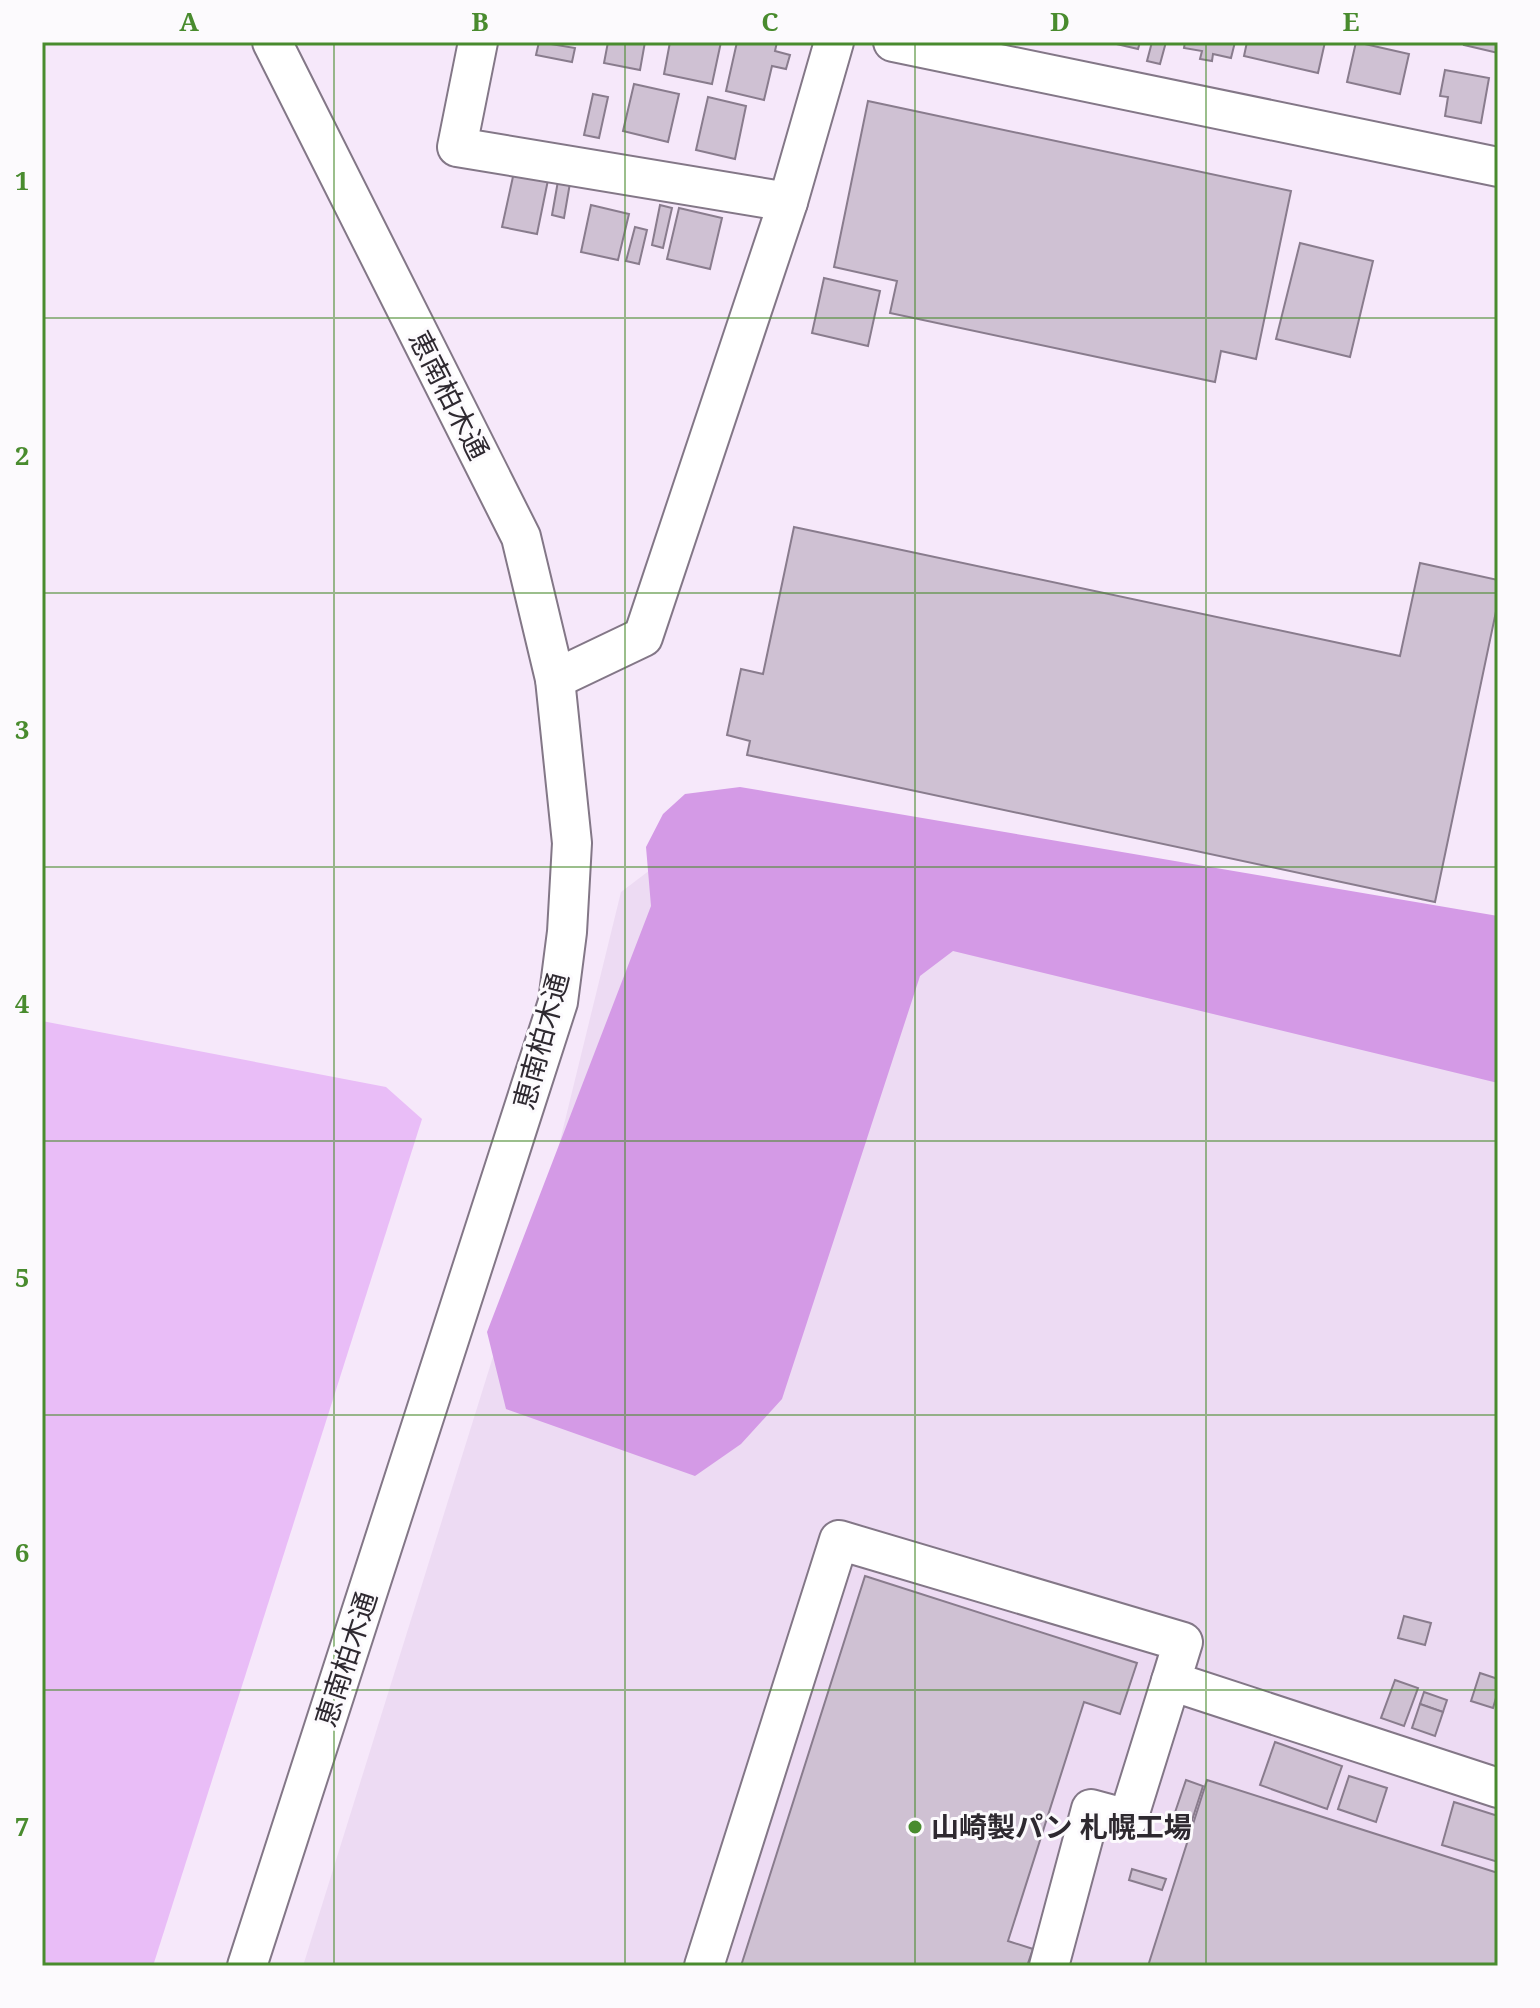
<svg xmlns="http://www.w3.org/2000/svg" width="1540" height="2008" viewBox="0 0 1540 2008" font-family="'Noto Serif','Noto Sans JP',serif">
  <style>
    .built { fill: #eddbf3 }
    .green { fill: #e9bdf7 }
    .forest { fill: #d49ae6 }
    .building { fill: #cfc1d3; stroke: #897c8d; stroke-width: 2 }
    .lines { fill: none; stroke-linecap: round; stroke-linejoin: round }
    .minor-casing { stroke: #837787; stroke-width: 42 }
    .minor { stroke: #fff; stroke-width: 38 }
    .grid { fill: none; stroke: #498b2e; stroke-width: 2; stroke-opacity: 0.55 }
    .poi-dot { fill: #498b2e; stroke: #fcfafd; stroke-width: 3 }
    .labels { text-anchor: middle; stroke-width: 6; stroke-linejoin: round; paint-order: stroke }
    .street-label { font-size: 28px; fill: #2e2930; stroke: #fcfafd }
    .poi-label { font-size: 28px; font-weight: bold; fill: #2e2930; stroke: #fcfafd; text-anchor: start }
    .neatline { fill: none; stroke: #498b2e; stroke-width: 3 }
    .grid-label { font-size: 26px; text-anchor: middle; font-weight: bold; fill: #498b2e }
  </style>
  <rect width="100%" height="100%" fill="#f6e8fa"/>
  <path class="built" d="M691 839 1498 979V1966H303L559 1145 621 892Z"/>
  <path class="green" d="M42 1021 386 1087 422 1119 153 1966H42Z"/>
  <path class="forest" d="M740 787 1498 916V1083L953 951 920 976 782 1399 741 1444 695 1476 506 1409 487 1332 651 906 646 847 663 814 685 794Z"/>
  <g class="building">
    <path d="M539 42 575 48 572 62 536 55Z"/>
    <path d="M608 42H645L640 70 604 63Z"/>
    <path d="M670 42H721L712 84 664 74Z"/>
    <path d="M737 42H777L775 51 790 55 786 69 772 66 764 100 726 91Z"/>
    <path d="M1108 42H1140L1138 49Z"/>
    <path d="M1152 42H1166L1160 64 1147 61Z"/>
    <path d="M1185 42H1235L1231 58 1213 54 1212 61 1200 59 1202 51 1184 48Z"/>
    <path d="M1247 42H1325L1318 73 1244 56Z"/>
    <path d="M1356 42 1409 54 1400 94 1347 82Z"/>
    <path d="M1465 42H1498V53L1464 45Z"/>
    <path d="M1445 70 1489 78 1481 123 1445 116 1448 97 1440 96Z"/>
    <path d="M634 84 679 94 668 142 623 131Z"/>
    <path d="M593 94 608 97 599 138 584 135Z"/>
    <path d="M708 97 746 106 735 159 696 150Z"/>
    <path d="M868 101 1291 191 1256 359 1221 351 1215 382 890 313 897 281 834 267Z"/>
    <path d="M514 172 548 180 537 234 502 227Z"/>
    <path d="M558 181 570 183 564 218 552 215Z"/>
    <path d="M591 205 629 214 618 260 581 252Z"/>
    <path d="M660 205 672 208 663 248 652 245Z"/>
    <path d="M679 208 722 218 710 269 667 259Z"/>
    <path d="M635 227 647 230 639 264 626 261Z"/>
    <path d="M1300 243 1373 261 1350 357 1276 339Z"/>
    <path d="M824 278 880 291 868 346 812 333Z"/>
    <path d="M794 527 1400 656 1420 563 1498 580V602L1435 902 747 755 750 741 727 735 741 669 763 674Z"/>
    <path d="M865 1576 1137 1663 1120 1714 1084 1702 1008 1941 1033 1949 1027 1966H741Z"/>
    <path d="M1404 1616 1431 1623 1425 1645 1398 1638Z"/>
    <path d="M1480 1673 1498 1679V1691L1493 1708 1471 1701Z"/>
    <path d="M1395 1680 1418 1688 1404 1726 1381 1718Z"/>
    <path d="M1424 1692 1447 1700 1443 1712 1420 1704Z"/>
    <path d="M1420 1704 1443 1712 1435 1736 1412 1728Z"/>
    <path d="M1275 1742 1342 1766 1327 1809 1260 1785Z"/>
    <path d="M1349 1776 1387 1788 1376 1822 1338 1809Z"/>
    <path d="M1186 1780 1203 1786 1186 1839 1168 1833Z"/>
    <path d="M1207 1780 1498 1873V1966H1148Z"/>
    <path d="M1454 1802 1498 1816V1862L1442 1845Z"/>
    <path d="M1132 1869 1166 1879 1162 1890 1129 1880Z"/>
  </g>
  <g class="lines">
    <defs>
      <g id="minor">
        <path d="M478 42 457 147 788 202"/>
        <path d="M893 42 1498 167"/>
        <path d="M555 679 643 637 788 202 834 42"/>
        <path d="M247 1966 558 1002 567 932 572 843 555 679 521 537 272 42"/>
        <path d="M704 1966 839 1540 1183 1642 1171 1681 1498 1788"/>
        <path d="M1049 1966 1091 1809 1128 1819 1171 1681"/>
      </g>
    </defs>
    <use href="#minor" class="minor-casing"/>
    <use href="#minor" class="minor"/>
  </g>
  <path class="grid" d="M334 42V1966M625 42V1966M915 42V1966M1206 42V1966M42 318H1498M42 593H1498M42 867H1498M42 1141H1498M42 1415H1498M42 1690H1498"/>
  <circle class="poi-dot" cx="915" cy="1827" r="8"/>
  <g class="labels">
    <g class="street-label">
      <text transform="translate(449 395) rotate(63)" y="10">恵南柏木通</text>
      <text transform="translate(541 1041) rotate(-75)" y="10">恵南柏木通</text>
      <text transform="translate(346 1659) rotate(-72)" y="10">恵南柏木通</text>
    </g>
    <g class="poi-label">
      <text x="931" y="1837">山崎製パン 札幌工場</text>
    </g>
  </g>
  <rect width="1540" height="2008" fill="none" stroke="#fcfafd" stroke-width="88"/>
  <rect x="44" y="44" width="1452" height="1920" class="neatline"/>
  <g class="grid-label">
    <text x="189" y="31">A</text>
    <text x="480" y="31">B</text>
    <text x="770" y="31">C</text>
    <text x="1060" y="31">D</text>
    <text x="1351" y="31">E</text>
    <text x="22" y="190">1</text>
    <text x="22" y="465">2</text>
    <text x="22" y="739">3</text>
    <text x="22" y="1013">4</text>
    <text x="22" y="1287">5</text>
    <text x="22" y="1562">6</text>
    <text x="22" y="1836">7</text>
  </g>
</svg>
